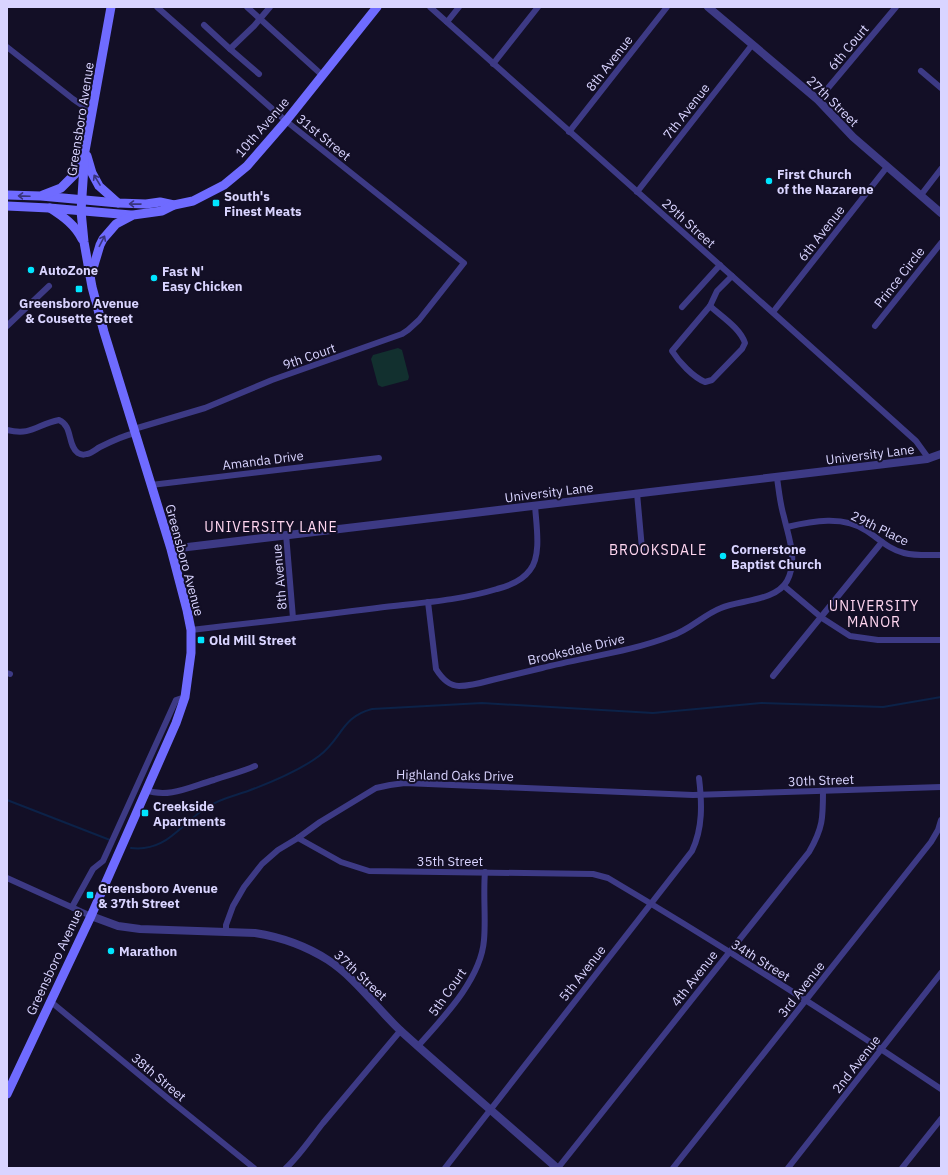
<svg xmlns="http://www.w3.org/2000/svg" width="948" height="1175" viewBox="0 0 948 1175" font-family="'IBM Plex Sans',sans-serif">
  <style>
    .green { fill: #12302f }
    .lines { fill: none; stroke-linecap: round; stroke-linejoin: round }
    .stream { stroke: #0c2248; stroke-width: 2 }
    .minor { stroke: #3d3a85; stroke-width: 6 }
    .tertiary { stroke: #3d3a85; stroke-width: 8 }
    .secondary { stroke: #6f6bff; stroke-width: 9 }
    .oneway { stroke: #38347d }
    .poi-dot { fill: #00e5ff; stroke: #130f26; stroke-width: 1.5 }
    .labels { text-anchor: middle; stroke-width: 4; stroke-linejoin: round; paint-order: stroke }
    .street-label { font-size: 13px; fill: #d9d4ff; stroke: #130f26 }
    .poi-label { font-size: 13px; font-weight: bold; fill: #d9d4ff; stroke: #130f26; text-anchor: start }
    .neighbourhood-label { font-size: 14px; letter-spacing: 1px; fill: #ffd6f0; stroke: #130f26 }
  </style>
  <rect width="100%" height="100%" fill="#130f26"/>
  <path class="green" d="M398 348 402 350 409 377 408 380 382 387 378 385 371 359 373 355Z"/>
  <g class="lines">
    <g class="stream">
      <path d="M7 800 110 840"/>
      <path d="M131 848C167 852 179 825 206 808 218 799 234 796 248 791 272 782 299 771 319 756 342 739 341 717 372 709L482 703 653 713 761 703 883 707 941 697"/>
    </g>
    <g class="minor">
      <path d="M247 7 322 75"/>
      <path d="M430 7 732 276 916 441 929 459"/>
      <path d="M447 22 459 7"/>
      <path d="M204 25 230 49 254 26 270 7"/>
      <path d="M7 47 73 99 92 112"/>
      <path d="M230 49 259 74"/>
      <path d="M493 64 538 7"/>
      <path d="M921 71 941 88"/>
      <path d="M818 100 896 7"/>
      <path d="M569 132 667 7"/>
      <path d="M637 192 752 45"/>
      <path d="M921 195 941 169"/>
      <path d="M710 306C722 317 740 328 745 343L742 349 712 380 705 382C693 377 679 362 672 351Z"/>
      <path d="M710 306 717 291 732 276"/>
      <path d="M682 307 720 265"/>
      <path d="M773 312 887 167"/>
      <path d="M7 326 49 286"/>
      <path d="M875 326 941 243"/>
      <path d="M134 429 205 408 272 380 402 334 408 330 419 320 464 263 286 121 157 7"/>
      <path d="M7 430C33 436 37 424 59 420 73 426 67 445 78 453 81 455 84 455 87 454 92 453 96 449 100 447 112 441 122 436 135 433"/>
      <path d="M151 485 379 458"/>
      <path d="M637 493 642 549"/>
      <path d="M787 527C812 521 844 515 867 531 879 539 890 550 904 553 916 556 929 555 941 555"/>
      <path d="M286 534 293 618"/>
      <path d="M784 586 822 618 850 636 878 640H941"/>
      <path d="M428 602 436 669C441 677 448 686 459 686 470 686 481 683 492 680 508 676 525 672 542 668 585 657 630 652 671 636 690 630 703 615 721 608 740 600 776 601 787 581 798 560 789 539 784 517 780 504 779 491 777 478"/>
      <path d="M191 630C253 623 315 616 377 608 417 603 458 601 497 589 509 586 522 581 530 570 542 555 536 524 535 505"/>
      <path d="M7 673 10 674"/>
      <path d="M773 676 882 542"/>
      <path d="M146 790C168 799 192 786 214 780 228 775 242 772 255 766"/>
      <path d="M298 838 341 862 369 871 593 874 608 878C721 945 832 1016 941 1089"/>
      <path d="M7 878 91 916"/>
      <path d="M72 907 93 869 103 861 176 700 185 697"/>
      <path d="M226 933V925L233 906 244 887 262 864 278 850 298 838 320 822 376 788 390 785 405 783 693 795 941 787"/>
      <path d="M50 1001 171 1101 254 1168"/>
      <path d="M418 1046C443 1018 481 979 484 940 486 918 483 895 485 872"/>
      <path d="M286 1168C300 1155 311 1138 323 1123 349 1092 375 1061 401 1030"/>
      <path d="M445 1168 692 851C703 828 702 803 699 778"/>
      <path d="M558 1168 809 852C823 828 823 818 823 791"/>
      <path d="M673 1168 931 842 938 830 941 820"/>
      <path d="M788 1168 941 973"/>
      <path d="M902 1168 941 1119"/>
    </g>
    <g class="tertiary">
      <path d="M708 7 818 100 853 137 941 213"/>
      <path d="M171 549C423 517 675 491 927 459L941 454"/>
      <path d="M91 916 118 926 140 929 255 933C281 937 306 946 328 960 357 979 377 1009 402 1032 453 1078 505 1122 557 1168"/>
    </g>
    <g class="secondary">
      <path d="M87 156 92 173 99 186 118 203"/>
      <path d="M7 195 41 196 118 203 146 204 160 202 174 205"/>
      <path d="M43 195 61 188 75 174 82 158"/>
      <path d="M7 206 49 208 131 215"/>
      <path d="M50 208C64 217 75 225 82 239"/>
      <path d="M91 275 100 245 103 239 116 224 133 215 162 211 174 205 193 201 224 185 247 166 286 121 377 7"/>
      <path d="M7 1094 91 916 176 723 185 697 191 653V630L187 610 171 549 104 332 92 287 84 242 81 211 85 151 111 7"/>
    </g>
  </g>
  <defs><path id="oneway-shaft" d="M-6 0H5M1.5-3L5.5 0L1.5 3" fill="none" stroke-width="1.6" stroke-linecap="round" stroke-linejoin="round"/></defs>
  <g class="oneway">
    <use href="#oneway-shaft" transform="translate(97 180) rotate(-121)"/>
    <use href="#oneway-shaft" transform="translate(24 196) rotate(-178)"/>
    <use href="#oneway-shaft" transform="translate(135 204) rotate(-179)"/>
    <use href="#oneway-shaft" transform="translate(102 241) rotate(-63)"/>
  </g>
  <g class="poi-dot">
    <circle cx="769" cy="181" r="4"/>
    <rect x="212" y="199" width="8" height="8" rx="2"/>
    <circle cx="31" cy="270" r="4"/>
    <circle cx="154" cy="278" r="4"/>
    <rect x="75" y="285" width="8" height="8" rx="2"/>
    <circle cx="723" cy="556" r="4"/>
    <rect x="197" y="636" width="8" height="8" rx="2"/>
    <rect x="141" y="809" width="8" height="8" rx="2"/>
    <rect x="86" y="891" width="8" height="8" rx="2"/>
    <circle cx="111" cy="951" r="4"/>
  </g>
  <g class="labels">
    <g class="street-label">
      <text transform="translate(848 47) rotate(-50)" y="5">6th Court</text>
      <text transform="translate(609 63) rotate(-52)" y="5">8th Avenue</text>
      <text transform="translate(833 101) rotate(44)" y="5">27th Street</text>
      <text transform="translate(686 111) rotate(-52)" y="5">7th Avenue</text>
      <text transform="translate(80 119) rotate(-81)" y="5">Greensboro Avenue</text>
      <text transform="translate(262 127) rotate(-49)" y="5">10th Avenue</text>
      <text transform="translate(324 137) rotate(39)" y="5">31st Street</text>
      <text transform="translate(689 223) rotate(42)" y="5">29th Street</text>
      <text transform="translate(821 233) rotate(-52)" y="5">6th Avenue</text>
      <text transform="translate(899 277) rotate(-52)" y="5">Prince Circle</text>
      <text transform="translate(309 356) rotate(-19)" y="5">9th Court</text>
      <text transform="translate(870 454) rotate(-7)" y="5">University Lane</text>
      <text transform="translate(263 460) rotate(-7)" y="5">Amanda Drive</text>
      <text transform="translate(549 492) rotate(-7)" y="5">University Lane</text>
      <text transform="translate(880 528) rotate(26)" y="5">29th Place</text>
      <text transform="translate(185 560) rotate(75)" y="5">Greensboro Avenue</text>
      <text transform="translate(279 577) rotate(-95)" y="5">8th Avenue</text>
      <text transform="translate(576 649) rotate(-13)" y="5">Brooksdale Drive</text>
      <text transform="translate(455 775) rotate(1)" y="5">Highland Oaks Drive</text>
      <text transform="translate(821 780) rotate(-2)" y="5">30th Street</text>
      <text x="450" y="866">35th Street</text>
      <text transform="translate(761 960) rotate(32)" y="5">34th Street</text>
      <text transform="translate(54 962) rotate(-65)" y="5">Greensboro Avenue</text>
      <text transform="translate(582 973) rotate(-52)" y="5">5th Avenue</text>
      <text transform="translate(361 975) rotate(43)" y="5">37th Street</text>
      <text transform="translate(694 978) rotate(-52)" y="5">4th Avenue</text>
      <text transform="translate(801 989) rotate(-52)" y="5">3rd Avenue</text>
      <text transform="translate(447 992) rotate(-55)" y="5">5th Court</text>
      <text transform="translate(856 1064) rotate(-52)" y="5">2nd Avenue</text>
      <text transform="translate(159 1077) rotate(40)" y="5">38th Street</text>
    </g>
    <g class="poi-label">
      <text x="777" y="179">First Church<tspan x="777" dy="15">of the Nazarene</tspan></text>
      <text x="224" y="201">South's<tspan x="224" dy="15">Finest Meats</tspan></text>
      <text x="39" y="275">AutoZone</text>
      <text x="162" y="276">Fast N'<tspan x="162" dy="15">Easy Chicken</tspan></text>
      <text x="79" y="308" text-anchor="middle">Greensboro Avenue<tspan x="79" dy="15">&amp; Cousette Street</tspan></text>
      <text x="731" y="554">Cornerstone<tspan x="731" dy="15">Baptist Church</tspan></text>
      <text x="209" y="645">Old Mill Street</text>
      <text x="153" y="811">Creekside<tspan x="153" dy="15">Apartments</tspan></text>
      <text x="98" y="893">Greensboro Avenue<tspan x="98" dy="15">&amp; 37th Street</tspan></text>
      <text x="119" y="956">Marathon</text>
    </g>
    <g class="neighbourhood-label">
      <text x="271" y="532">UNIVERSITY LANE</text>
      <text x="658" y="555">BROOKSDALE</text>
      <text x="874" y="611">UNIVERSITY<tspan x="874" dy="16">MANOR</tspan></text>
    </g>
  </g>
  <rect width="948" height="1175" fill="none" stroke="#d9d4ff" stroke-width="16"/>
</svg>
